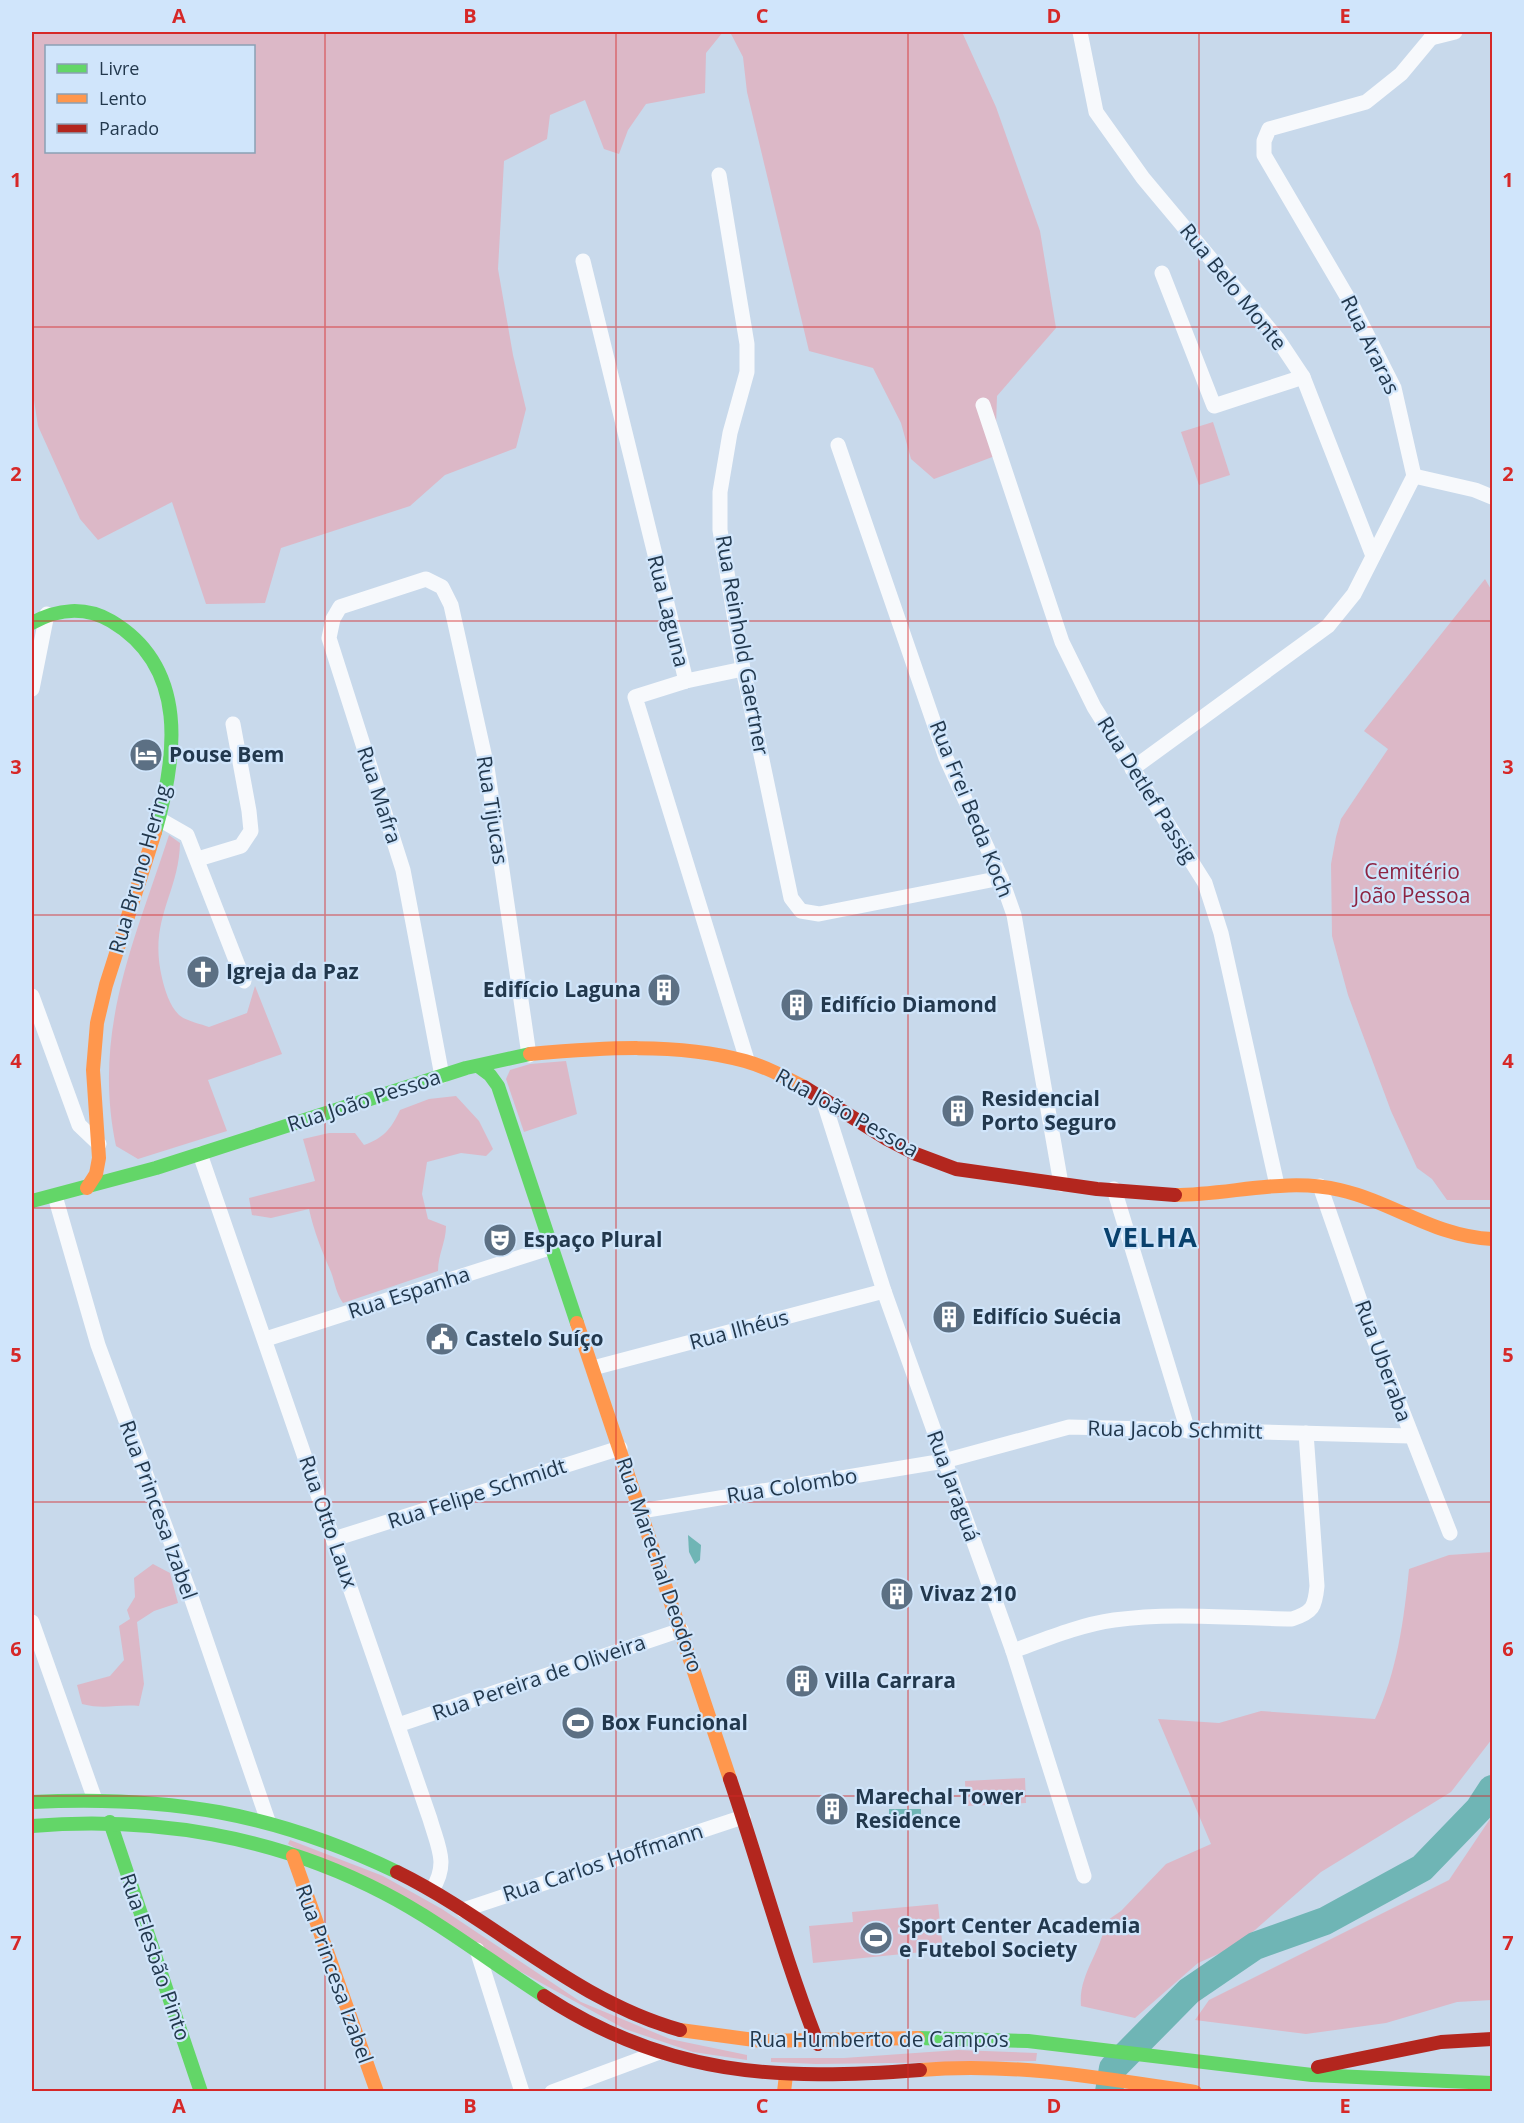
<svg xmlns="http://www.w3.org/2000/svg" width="1524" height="2123" viewBox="0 0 1524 2123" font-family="'Open Sans',sans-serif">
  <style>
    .green { fill: #dcb8c7; fill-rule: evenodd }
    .water { fill: #6fb5b5 }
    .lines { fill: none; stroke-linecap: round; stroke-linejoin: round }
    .river { stroke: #6fb5b5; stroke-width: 28 }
    .street { stroke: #f7f9fc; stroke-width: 15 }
    .fast { stroke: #63d668; stroke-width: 14 }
    .slow { stroke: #ff974d; stroke-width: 14 }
    .jam { stroke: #b3261e; stroke-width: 14 }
    .grid { fill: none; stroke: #d62828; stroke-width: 1.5; stroke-opacity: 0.55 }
    .labels { text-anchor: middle; stroke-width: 4.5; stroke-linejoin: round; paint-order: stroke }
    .street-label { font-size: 21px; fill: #22384d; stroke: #d0e5fb }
    .poi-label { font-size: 21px; font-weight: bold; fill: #22384d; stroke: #d0e5fb; text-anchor: start }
    .park-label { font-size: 21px; fill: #8d2442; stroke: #d0e5fb }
    .district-label { font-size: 27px; font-weight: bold; letter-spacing: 1.5px; fill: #09416d; stroke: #d0e5fb }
    .neatline { fill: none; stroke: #d62828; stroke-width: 2 }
    .grid-label { font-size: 20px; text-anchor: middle; font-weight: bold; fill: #d62828 }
  </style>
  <rect width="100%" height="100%" fill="#c8d9eb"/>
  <g class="green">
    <path d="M32 32H723L706 53 705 93 646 104 628 130 619 154 604 149 585 100 550 115 547 139 504 161 498 269 513 355 526 409 516 448 445 475 410 506 281 548 265 603 206 604 172 502 98 540 80 519 38 426 32 387ZM46 46H254V152H46Z"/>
    <path d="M730 32H962L996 107 1040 231 1056 328 997 396 995 456 934 479 911 459 901 423 873 368 809 351 747 92 743 57Z"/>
    <path d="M1213 422 1230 475 1199 485 1181 432Z"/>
    <path d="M1485 579 1492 591V1200H1447L1432 1179 1417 1168 1391 1111 1348 995 1332 936 1331 864 1336 837 1341 819 1388 749 1364 731Z"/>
    <path d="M169 835 180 843C179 894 148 919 162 978 165 990 169 1005 179 1015 186 1021 201 1024 209 1027L247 1013 255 986 282 1054 208 1080 227 1131 138 1159 116 1146C92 1031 134 943 169 835Z"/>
    <path d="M566 1061 577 1114 524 1132 506 1079 510 1070 530 1064Z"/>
    <path d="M456 1096 479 1121 493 1149 486 1156 461 1153 427 1162 422 1194 428 1219 446 1226C446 1242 438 1254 438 1271L343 1303C336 1293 335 1283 331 1272 322 1251 314 1232 309 1209L271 1218 252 1215 249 1198 315 1181 303 1139 329 1133H355L364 1145C384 1138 391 1129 400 1110L429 1099Z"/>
    <path d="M1492 1552V1739L1451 1792 1321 1872 1255 1930 1225 1951 1198 1963 1135 2018 1081 2006C1078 1974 1102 1952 1105 1922L1121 1911 1166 1864 1211 1844 1158 1719 1219 1723 1261 1711 1375 1719C1397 1672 1404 1620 1409 1569L1449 1555Z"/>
    <path d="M153 1564 170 1573 178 1603 154 1611 137 1622 144 1684 139 1706C117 1704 105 1710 82 1704L77 1685 110 1676 124 1660 119 1626 130 1619 127 1610 135 1597 134 1578Z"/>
    <path d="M1025 1778 1026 1803 966 1806 965 1781Z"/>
    <path d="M1492 1816V2000L1457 2002 1386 2023 1306 2034 1195 2020 1209 2000 1449 1880Z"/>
    <path d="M290 1840 383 1876 442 1909 581 2002 670 2039 747 2055V2060L693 2052 625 2029 288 1844Z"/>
    <path d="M938 1904 943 1950 813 1963 809 1926 853 1922 852 1912Z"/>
    <path d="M958 2050 1037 2053 1036 2061 816 2064 771 2062V2058H844Z"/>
  </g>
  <g class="water">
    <path d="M688 1535 701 1545 700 1560 695 1564 689 1552Z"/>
    <path d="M889 1809H921V1815H929V1826L898 1825V1820H889Z"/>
  </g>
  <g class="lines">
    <path class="river" d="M1109 2092 1113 2068 1189 1991 1255 1946 1325 1921 1422 1868 1479 1809 1492 1789"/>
    <g class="street">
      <path d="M1080 32 1096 112 1143 178 1277 338 1303 377 1373 556"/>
      <path d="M1431 38 1455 32"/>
      <path d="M719 175 747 344V372L730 433 720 492V530L743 669 791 898 801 911 819 914 1001 878"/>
      <path d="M583 261 686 681"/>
      <path d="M1162 273 1214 406 1303 377"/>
      <path d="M983 405 1062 642 1094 707 1205 883 1221 933 1277 1185"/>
      <path d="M838 445 946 758 1001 878 1014 915 1061 1184"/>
      <path d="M1414 476 1475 490 1492 497"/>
      <path d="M743 669 686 681 635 697 747 1060"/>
      <path d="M32 689 47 614"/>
      <path d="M1132 769 1328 626 1354 594 1414 476 1394 388 1352 305 1264 155V141L1269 129 1366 102 1401 74 1431 38"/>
      <path d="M159 819 187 835 244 981"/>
      <path d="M198 859 241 846 251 831 249 811 233 724"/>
      <path d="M32 996 79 1125 99 1144"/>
      <path d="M442 1076 403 870 329 638 333 619 340 607 426 579 442 587 451 605 487 767 529 1055"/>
      <path d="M822 1096 884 1291 1013 1651 1084 1876"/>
      <path d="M200 1154 430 1819C438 1847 449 1864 432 1890"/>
      <path d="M1320 1186 1366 1318 1450 1533"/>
      <path d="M1114 1189 1188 1431"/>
      <path d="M55 1196 98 1345 188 1588 268 1821"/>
      <path d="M266 1339 552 1247"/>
      <path d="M593 1368 884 1291"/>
      <path d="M641 1511 944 1461 1069 1427 1410 1436"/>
      <path d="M334 1539 620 1448"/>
      <path d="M32 1622 94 1797"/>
      <path d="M1013 1651C1046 1639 1079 1625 1114 1620 1172 1612 1233 1618 1292 1619 1313 1612 1315 1607 1317 1586L1306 1433"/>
      <path d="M398 1725 681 1630"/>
      <path d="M463 1910 743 1817"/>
      <path d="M477 1950 522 2092"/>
      <path d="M552 2092 657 2053"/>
    </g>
    <g class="fast">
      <path d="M32 623C57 609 85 606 111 621 189 667 177 757 155 832"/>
      <path d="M478 1066 490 1075 498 1086 577 1323"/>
      <path d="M32 1201 156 1168 466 1068 530 1054"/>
      <path d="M32 1802C167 1795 275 1813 397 1872"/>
      <path d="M110 1822 201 2092"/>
      <path d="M32 1826C153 1816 275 1836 384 1893 440 1922 491 1962 544 1996"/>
      <path d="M918 2038 1028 2041 1312 2075 1492 2083"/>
    </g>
    <g class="slow">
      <path d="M530 1054C600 1048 677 1042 745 1061 766 1067 785 1077 804 1087"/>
      <path d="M87 1188 96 1174 99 1158 93 1070 97 1023 106 985 155 832"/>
      <path d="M1175 1195C1230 1195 1286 1177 1340 1190 1393 1202 1436 1237 1492 1239"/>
      <path d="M577 1323 730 1779"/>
      <path d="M293 1856 377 2092"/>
      <path d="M680 2030 762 2041 918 2038"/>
      <path d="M920 2070C1012 2062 1103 2078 1195 2092"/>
      <path d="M784 2092 786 2075"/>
    </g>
    <g class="jam">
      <path d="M804 1087 887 1139 916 1154 956 1169 1097 1189 1175 1195"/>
      <path d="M730 1779C760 1867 784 1958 818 2044"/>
      <path d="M397 1872C495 1920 573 2000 680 2030"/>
      <path d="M544 1996C667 2076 777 2081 920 2070"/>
      <path d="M1318 2067 1441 2042 1492 2039"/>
    </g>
  </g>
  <path class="grid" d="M325 32V2092M616 32V2092M908 32V2092M1199 32V2092M32 327H1492M32 621H1492M32 915H1492M32 1208H1492M32 1502H1492M32 1796H1492"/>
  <defs>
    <symbol id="hotel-disc" viewBox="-11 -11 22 22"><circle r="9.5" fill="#5c7084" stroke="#d0e5fb"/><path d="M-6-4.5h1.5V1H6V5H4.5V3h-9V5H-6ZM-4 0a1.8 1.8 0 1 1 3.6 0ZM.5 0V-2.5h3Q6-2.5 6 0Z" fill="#fff"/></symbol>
    <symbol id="church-disc" viewBox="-11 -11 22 22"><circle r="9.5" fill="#5c7084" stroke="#d0e5fb"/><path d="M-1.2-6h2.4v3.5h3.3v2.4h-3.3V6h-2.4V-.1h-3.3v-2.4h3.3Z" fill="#fff"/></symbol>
    <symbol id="building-disc" viewBox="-11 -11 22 22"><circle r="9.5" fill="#5c7084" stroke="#d0e5fb"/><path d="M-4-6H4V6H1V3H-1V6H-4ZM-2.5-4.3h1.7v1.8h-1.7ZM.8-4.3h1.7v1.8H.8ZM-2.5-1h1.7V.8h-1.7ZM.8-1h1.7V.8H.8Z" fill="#fff"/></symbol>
    <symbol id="theatre-disc" viewBox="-11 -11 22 22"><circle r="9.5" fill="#5c7084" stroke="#d0e5fb"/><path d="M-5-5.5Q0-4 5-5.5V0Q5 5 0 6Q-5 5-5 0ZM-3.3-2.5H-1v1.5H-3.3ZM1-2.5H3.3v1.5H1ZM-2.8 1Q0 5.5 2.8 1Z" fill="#fff"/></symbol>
    <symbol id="civic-disc" viewBox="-11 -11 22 22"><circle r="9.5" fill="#5c7084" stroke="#d0e5fb"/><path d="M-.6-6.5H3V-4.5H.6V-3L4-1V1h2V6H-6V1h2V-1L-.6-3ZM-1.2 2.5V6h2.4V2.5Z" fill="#fff"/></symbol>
    <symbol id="stadium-disc" viewBox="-11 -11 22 22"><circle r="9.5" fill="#5c7084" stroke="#d0e5fb"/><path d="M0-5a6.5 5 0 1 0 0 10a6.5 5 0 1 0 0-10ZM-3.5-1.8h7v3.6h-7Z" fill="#fff"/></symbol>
  </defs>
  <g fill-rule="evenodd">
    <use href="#hotel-disc" x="127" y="736" width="38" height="38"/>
    <use href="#church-disc" x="184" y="953" width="38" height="38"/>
    <use href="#building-disc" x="645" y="971" width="38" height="38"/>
    <use href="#building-disc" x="778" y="986" width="38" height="38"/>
    <use href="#building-disc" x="939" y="1092" width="38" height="38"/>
    <use href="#theatre-disc" x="481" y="1221" width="38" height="38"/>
    <use href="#building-disc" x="930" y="1298" width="38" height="38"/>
    <use href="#civic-disc" x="423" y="1320" width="38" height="38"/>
    <use href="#building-disc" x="878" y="1575" width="38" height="38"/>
    <use href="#building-disc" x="783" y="1662" width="38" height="38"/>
    <use href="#stadium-disc" x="559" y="1704" width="38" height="38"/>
    <use href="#building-disc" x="813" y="1790" width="38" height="38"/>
    <use href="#stadium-disc" x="857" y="1919" width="38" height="38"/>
  </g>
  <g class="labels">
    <g class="street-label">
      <text transform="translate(1233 287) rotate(51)" y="7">Rua Belo Monte</text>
      <text transform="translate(1370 345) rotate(64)" y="7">Rua Araras</text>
      <text transform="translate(668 611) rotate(76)" y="7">Rua Laguna</text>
      <text transform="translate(742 645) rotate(80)" y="7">Rua Reinhold Gaertner</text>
      <text transform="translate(1147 790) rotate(58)" y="7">Rua Detlef Passig</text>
      <text transform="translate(379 795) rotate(72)" y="7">Rua Mafra</text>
      <text transform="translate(971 809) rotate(68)" y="7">Rua Frei Beda Koch</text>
      <text transform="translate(492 810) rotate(81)" y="7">Rua Tijucas</text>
      <text transform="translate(140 869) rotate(-74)" y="7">Rua Bruno Hering</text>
      <text transform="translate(364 1101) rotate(-18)" y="7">Rua João Pessoa</text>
      <text transform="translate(847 1113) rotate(29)" y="7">Rua João Pessoa</text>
      <text transform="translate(409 1293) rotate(-18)" y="7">Rua Espanha</text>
      <text transform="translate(739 1330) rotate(-15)" y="7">Rua Ilhéus</text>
      <text transform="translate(1383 1361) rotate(70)" y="7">Rua Uberaba</text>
      <text transform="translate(1175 1430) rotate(1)" y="7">Rua Jacob Schmitt</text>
      <text transform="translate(792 1486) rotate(-9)" y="7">Rua Colombo</text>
      <text transform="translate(953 1486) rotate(70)" y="7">Rua Jaraguá</text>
      <text transform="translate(477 1494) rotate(-18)" y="7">Rua Felipe Schmidt</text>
      <text transform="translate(158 1510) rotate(70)" y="7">Rua Princesa Izabel</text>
      <text transform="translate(328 1522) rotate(71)" y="7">Rua Otto Laux</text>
      <text transform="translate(659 1565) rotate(71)" y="7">Rua Marechal Deodoro</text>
      <text transform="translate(539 1678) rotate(-19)" y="7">Rua Pereira de Oliveira</text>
      <text transform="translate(603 1863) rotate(-18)" y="7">Rua Carlos Hoffmann</text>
      <text transform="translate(155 1957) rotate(71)" y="7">Rua Elesbão Pinto</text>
      <text transform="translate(334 1974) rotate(70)" y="7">Rua Princesa Izabel</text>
      <text x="879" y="2047">Rua Humberto de Campos</text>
    </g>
    <g class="poi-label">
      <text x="169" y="762">Pouse Bem</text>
      <text x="226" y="979">Igreja da Paz</text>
      <text x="641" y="997" text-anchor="end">Edifício Laguna</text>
      <text x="820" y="1012">Edifício Diamond</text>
      <text x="981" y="1106">Residencial<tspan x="981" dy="24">Porto Seguro</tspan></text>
      <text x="523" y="1247">Espaço Plural</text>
      <text x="972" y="1324">Edifício Suécia</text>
      <text x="465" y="1346">Castelo Suíço</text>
      <text x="920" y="1601">Vivaz 210</text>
      <text x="825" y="1688">Villa Carrara</text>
      <text x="601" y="1730">Box Funcional</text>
      <text x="855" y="1804">Marechal Tower<tspan x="855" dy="24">Residence</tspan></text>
      <text x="899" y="1933">Sport Center Academia<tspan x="899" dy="24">e Futebol Society</tspan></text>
    </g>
    <g class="park-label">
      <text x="1412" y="879">Cemitério<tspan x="1412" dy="24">João Pessoa</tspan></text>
    </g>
    <g class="district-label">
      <text x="1151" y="1247">VELHA</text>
    </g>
  </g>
  <rect width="1524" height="2123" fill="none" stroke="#d0e5fb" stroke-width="66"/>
  <rect x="45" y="45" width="210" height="108" fill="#d0e5fb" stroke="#8aa0b5" stroke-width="1.5"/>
  <rect x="57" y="64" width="30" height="9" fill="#63d668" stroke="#8aa0b5" stroke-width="1.5"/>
  <text x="99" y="75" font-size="18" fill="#22384d">Livre</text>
  <rect x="57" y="94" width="30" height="9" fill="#ff974d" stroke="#8aa0b5" stroke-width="1.5"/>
  <text x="99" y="105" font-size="18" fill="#22384d">Lento</text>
  <rect x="57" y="124" width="30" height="9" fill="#b3261e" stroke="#8aa0b5" stroke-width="1.5"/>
  <text x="99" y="135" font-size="18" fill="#22384d">Parado</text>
  <rect x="33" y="33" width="1458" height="2057" class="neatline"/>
  <g class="grid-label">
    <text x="179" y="23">A</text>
    <text x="470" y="23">B</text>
    <text x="762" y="23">C</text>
    <text x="1054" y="23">D</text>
    <text x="1345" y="23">E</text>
    <text x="16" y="187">1</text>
    <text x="1508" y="187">1</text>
    <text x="16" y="481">2</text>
    <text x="1508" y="481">2</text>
    <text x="16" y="774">3</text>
    <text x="1508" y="774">3</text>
    <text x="16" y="1068">4</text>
    <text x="1508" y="1068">4</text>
    <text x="16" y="1362">5</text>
    <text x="1508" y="1362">5</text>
    <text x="16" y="1656">6</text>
    <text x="1508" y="1656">6</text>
    <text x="16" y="1950">7</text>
    <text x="1508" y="1950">7</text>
    <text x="179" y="2113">A</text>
    <text x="470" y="2113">B</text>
    <text x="762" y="2113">C</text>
    <text x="1054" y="2113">D</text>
    <text x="1345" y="2113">E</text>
  </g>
</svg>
